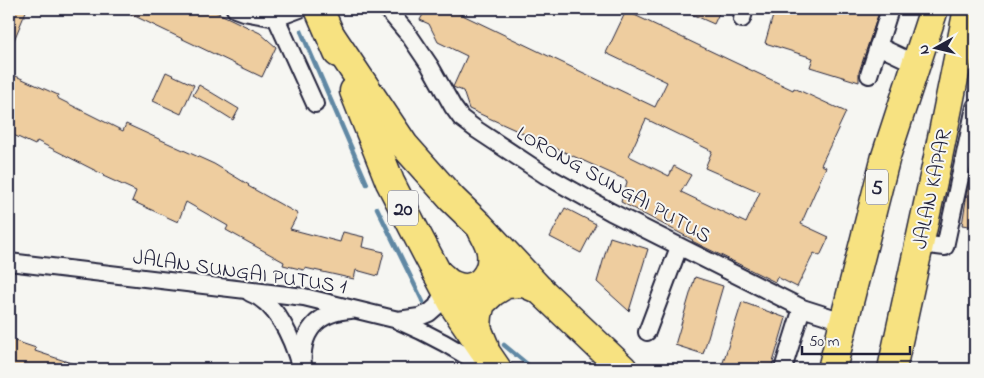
<svg xmlns="http://www.w3.org/2000/svg" width="984" height="378" viewBox="0 0 984 378" font-family="'Indie Flower',sans-serif">
  <style>
    .lines { fill: none; stroke-linecap: round; stroke-linejoin: round }
    .stream { stroke: #6088a4; stroke-width: 4.5 }
    .building { fill: #eecd9f; stroke: #22223b; fill-rule: evenodd }
    .street-casing { stroke: #22223b; stroke-width: 20 }
    .highway-casing { stroke: #22223b; stroke-width: 31 }
    .street { stroke: #f6f6f2; stroke-width: 16 }
    .highway { stroke: #f7e281; stroke-width: 28 }
    .labels { text-anchor: middle; stroke-width: 4; stroke-linejoin: round; paint-order: stroke }
    .shield { fill: #f6f6f2; stroke: #626272; stroke-width: 1 }
    .shield-label { font-size: 20px; font-weight: bold; fill: #22223b }
    .street-label { font-size: 21px; fill: #22223b; stroke: #f6f6f2 }
  </style>
  <rect width="100%" height="100%" fill="#f6f6f2"/>
  <filter id="ink" filterUnits="userSpaceOnUse"><feTurbulence type="fractalNoise" baseFrequency=".02" numOctaves="2"/><feDisplacementMap in="SourceGraphic" scale="10" xChannelSelector="R" yChannelSelector="G"/><feConvolveMatrix kernelMatrix="1 2 1 2 8 2 1 2 1" color-interpolation-filters="sRGB"/></filter>
  <g filter="url(#ink)">
    <g class="lines">
      <g class="stream">
        <path d="M301 31 367 184"/>
        <path d="M377 208 423 302"/>
        <path d="M504 345 533 369"/>
        <path d="M971 369H975"/>
      </g>
    </g>
    <g class="building">
      <path d="M9 9H27L9 52Z"/>
      <path d="M120 9H210L260 33 276 47 262 77Z"/>
      <path d="M426 9H450L655 107 667 82 606 53 626 11 793 90 794 88 846 112 821 165 826 167 801 224 829 237 820 256 814 253 797 287 777 277 775 282 692 241 693 240 621 202 627 182 626 180 469 109 463 91 453 87 467 56 438 42 429 24 420 20ZM646 119 712 151 705 168 760 192 746 223 681 192 691 175 674 166 669 176 629 156Z"/>
      <path d="M680 9H721L714 24Z"/>
      <path d="M775 9H880L859 72V82L810 67 813 58 765 43Z"/>
      <path d="M166 72 194 85 181 114 153 101Z"/>
      <path d="M9 73 58 95 57 98 123 131 126 124 214 164 249 185 248 186 298 214 290 229 340 242 343 232 364 237 362 247 384 252 378 276 356 270 354 279 305 268 304 270 283 265 284 262 226 230 228 226 186 202 178 222 132 201 136 191 103 176 104 175 37 141 35 145 9 133Z"/>
      <path d="M199 85 239 109 233 120 193 95Z"/>
      <path d="M969 181 975 182V227L962 225Z"/>
      <path d="M565 208 596 224 581 253 550 237Z"/>
      <path d="M610 237 648 249 629 311 597 282Z"/>
      <path d="M695 277 723 286 703 354 675 345Z"/>
      <path d="M742 302 786 318 771 369H721Z"/>
      <path d="M9 339 36 348 35 351 83 367V369H9Z"/>
    </g>
    <g class="lines">
      <defs>
        <g id="street">
          <path d="M235 9 243 12 276 18 300 9"/>
          <path d="M272 9 315 104"/>
          <path d="M387 9 409 35 430 66 453 107 461 118 477 130 545 175 611 212 802 308 843 321"/>
          <path d="M742 19 745 9"/>
          <path d="M878 46 916 64"/>
          <path d="M869 75 890 9"/>
          <path d="M920 244 945 247 975 107"/>
          <path d="M9 262 304 297 398 320 419 317 429 313 437 306 441 297 442 284"/>
          <path d="M250 293C279 304 293 341 301 369"/>
          <path d="M399 321C432 335 456 348 486 369"/>
          <path d="M647 332 679 247"/>
          <path d="M303 366C300 332 317 312 351 310"/>
          <path d="M783 369 802 308"/>
        </g>
        <g id="highway">
          <path d="M319 9 338 53"/>
          <path d="M331 36 404 145 452 199 480 226 540 290 623 369"/>
          <path d="M354 91 390 182 413 227 456 309 497 369"/>
          <path d="M437 273C442 276 447 283 453 285 477 296 494 274 491 252 490 244 485 236 482 230"/>
          <path d="M484 345 477 328 478 315 481 303 493 292 506 284 524 283 540 290"/>
          <path d="M832 369 886 156 934 9"/>
          <path d="M892 369 935 172 968 9"/>
        </g>
      </defs>
      <use href="#street" class="street-casing"/>
      <use href="#highway" class="highway-casing"/>
      <use href="#street" class="street"/>
      <use href="#highway" class="highway"/>
    </g>
  </g>
  <g class="labels">
    <g class="shield">
      <rect x="866" y="169.5" width="22" height="35" rx="4"/>
      <rect x="388" y="190.5" width="30" height="35" rx="4"/>
    </g>
    <g class="shield-label">
      <text x="877" y="194">5</text>
      <text x="403" y="215">20</text>
    </g>
    <g class="street-label">
      <text transform="translate(614 184) rotate(29)" y="7">LORONG SUNGAI PUTUS</text>
      <text transform="translate(931 189) rotate(-78)" y="7">JALAN KAPAR</text>
      <text transform="translate(240 271) rotate(8)" y="7">JALAN SUNGAI PUTUS 1</text>
    </g>
  </g>
  <rect width="984" height="378" fill="none" stroke="#f6f6f2" stroke-width="30"/>
  <rect x="15" y="15" width="954" height="348" fill="none" stroke="#22223b" stroke-width="2" filter="url(#ink)"/>
  <g transform="translate(936 48) rotate(262)" stroke="#f6f6f2" stroke-width="4" paint-order="stroke">
  <path d="M0-4L9 19L0 12L-9 19Z" fill="#22223b"/>
  <text y="-8" font-size="14" font-weight="bold" text-anchor="middle" fill="#22223b">N</text>
  </g>
  <path d="M802 346v8h108v-8" fill="none" stroke="#22223b" stroke-width="2.5"/>
  <text x="809" y="346" font-size="15" fill="#22223b" stroke="#f6f6f2" stroke-width="4" paint-order="stroke">50 m</text>
</svg>
